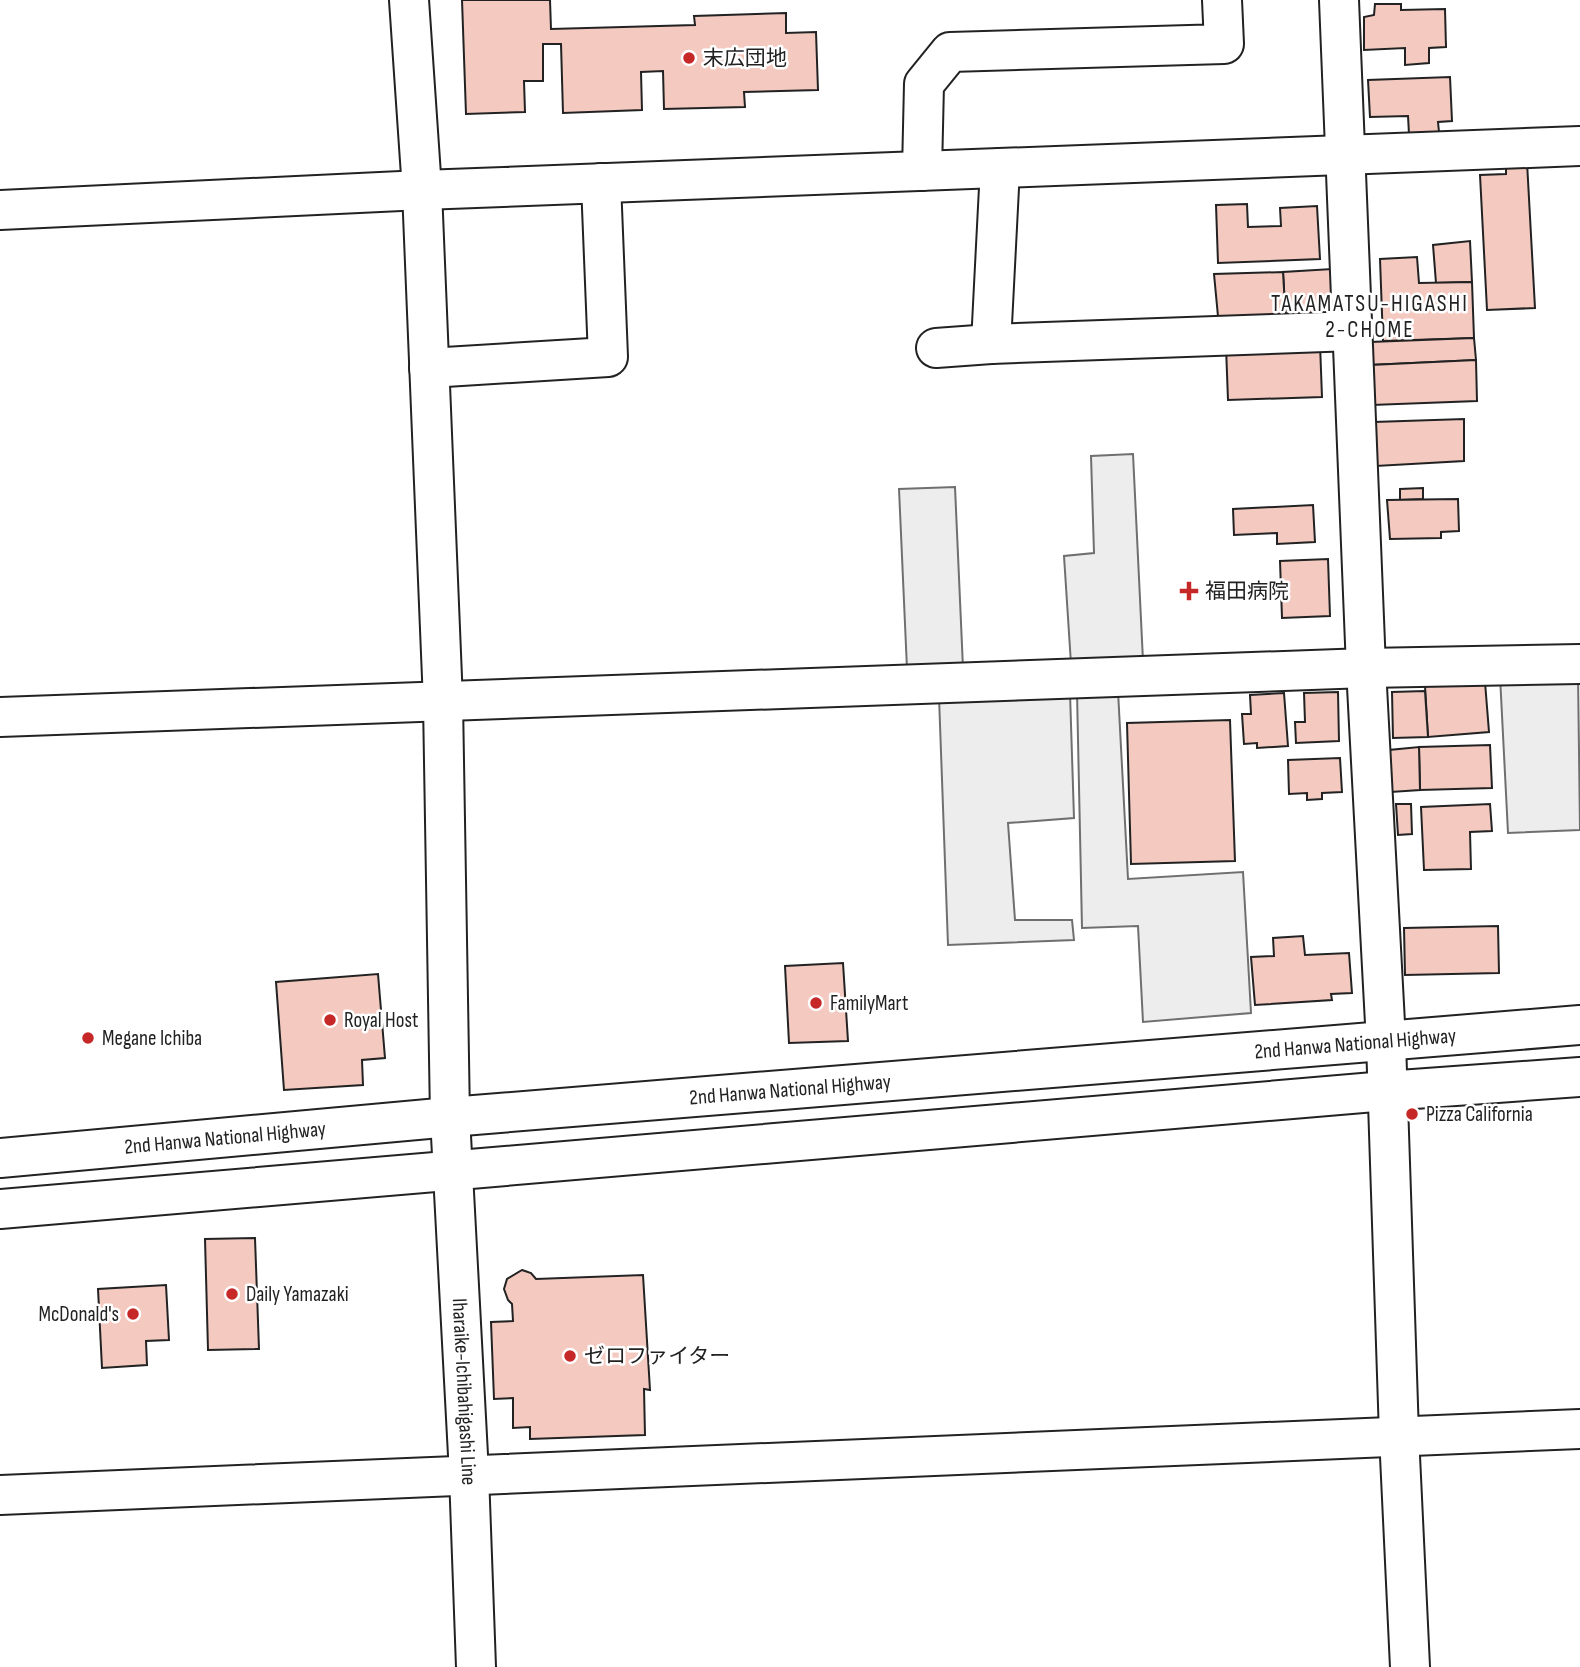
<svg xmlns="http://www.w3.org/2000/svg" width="1580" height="1667" viewBox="0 0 1580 1667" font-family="'Sofia Sans Condensed','Noto Sans JP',sans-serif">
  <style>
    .parking { fill: #ededed; stroke: #6f6f6f; stroke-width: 2 }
    .building { fill: #f3c9c0; stroke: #222; stroke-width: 2 }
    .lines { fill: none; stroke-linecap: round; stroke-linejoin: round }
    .minor-casing { stroke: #222; stroke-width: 42 }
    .highway-casing { stroke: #222; stroke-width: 42 }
    .minor { stroke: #fff; stroke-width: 38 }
    .highway { stroke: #fff; stroke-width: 38 }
    .poi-dot { fill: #c62828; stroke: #fff; stroke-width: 2.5 }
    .labels { text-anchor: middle; stroke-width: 5; stroke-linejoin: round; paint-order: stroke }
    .poi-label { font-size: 21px; fill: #222; stroke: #fff; text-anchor: start }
    .street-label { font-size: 21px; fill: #222; stroke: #fff }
    .neighbourhood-label { font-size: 23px; letter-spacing: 2px; fill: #222; stroke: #fff }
  </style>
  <rect width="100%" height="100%" fill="#fff"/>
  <g class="parking">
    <path d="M1133 454 1143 661 1071 664 1064 556 1094 553 1091 456Z"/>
    <path d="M955 487 963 668 907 669 899 489Z"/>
    <path d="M1578 673 1580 830 1508 833 1500 676Z"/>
    <path d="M1118 691 1128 879 1243 872 1251 1013 1143 1022 1138 926 1082 928 1077 692Z"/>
    <path d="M1070 693 1074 818 1008 823 1015 920H1072L1074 940 948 945 939 697Z"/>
  </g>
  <g class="building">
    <path d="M462 0H550L551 29 695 25 694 16 786 13V33L816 32 818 90 744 92 745 107 664 109 663 71 641 72 642 110 563 113 561 44H543V81H524L525 112 466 114Z"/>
    <path d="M1375 4H1401V10L1445 9 1446 47 1429 48V63L1405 65V48L1364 50V17L1374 15Z"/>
    <path d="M1450 77 1452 121 1438 122 1439 132 1409 134 1408 116 1370 117 1368 80Z"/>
    <path d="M1527 162 1535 308 1487 310 1480 175 1506 174V163Z"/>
    <path d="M1247 204 1248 227 1281 226 1280 208 1317 206 1320 259 1218 263 1216 205Z"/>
    <path d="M1470 241 1472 282 1436 283 1433 245Z"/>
    <path d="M1417 257 1419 283 1472 282 1474 338 1383 341 1380 259Z"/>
    <path d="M1332 269 1334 308 1317 309 1318 321 1286 323 1283 272Z"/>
    <path d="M1283 272 1286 323 1219 327 1214 274Z"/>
    <path d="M1474 338 1476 360 1370 365V342Z"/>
    <path d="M1320 344 1322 397 1228 400 1226 347Z"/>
    <path d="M1476 360 1477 401 1372 405 1370 365Z"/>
    <path d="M1464 419V461L1376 466 1374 422Z"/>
    <path d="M1423 488V499L1400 500V489Z"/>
    <path d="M1458 499 1459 531 1441 532V538L1390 539 1387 500Z"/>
    <path d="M1313 505 1315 542 1277 544V533L1234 535 1233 509Z"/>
    <path d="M1328 559 1330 616 1282 618 1280 561Z"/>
    <path d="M1485 682 1489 732 1428 737 1425 686Z"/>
    <path d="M1425 691 1428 737 1393 738 1392 692Z"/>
    <path d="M1338 692 1339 741 1296 743 1295 722H1305L1304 693Z"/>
    <path d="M1284 693 1288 746 1257 748V743L1244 744 1242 714H1251L1250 695Z"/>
    <path d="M1230 720 1235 861 1131 864 1127 723Z"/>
    <path d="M1490 745 1492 788 1420 790 1419 747Z"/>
    <path d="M1419 747 1420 790 1391 792 1389 750Z"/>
    <path d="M1340 758 1342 792 1322 793V799L1307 800V793L1289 794 1288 760Z"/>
    <path d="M1396 804H1411L1412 834 1398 835Z"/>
    <path d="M1490 804 1492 831 1470 832 1471 869 1424 870 1421 807Z"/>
    <path d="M1498 926 1499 973 1405 975 1404 928Z"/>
    <path d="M1303 936 1305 955 1349 953 1352 993 1331 994 1332 1000 1255 1005 1251 957 1274 956 1273 938Z"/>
    <path d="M843 963 848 1041 789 1043 785 966Z"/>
    <path d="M378 974 385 1058 362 1060 363 1085 284 1090 276 982Z"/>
    <path d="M255 1238 259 1349 208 1350 205 1239Z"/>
    <path d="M522 1270 531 1273 536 1279 643 1275 650 1390 644 1389 645 1435 530 1439V1427L513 1428V1398L494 1399 491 1322 513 1321 512 1304 508 1300 504 1289 507 1279Z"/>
    <path d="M166 1285 169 1340 146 1341 147 1365 102 1368 98 1289Z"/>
  </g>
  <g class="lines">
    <defs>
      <g id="minor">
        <path id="s1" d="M409 0 422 190 443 702 450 1117 469 1474 476 1667"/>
        <path d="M1339 0 1366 668 1386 1042 1399 1435 1410 1667"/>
        <path d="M922 171 924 84 950 52 1224 44 1222 0"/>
        <path d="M0 210 422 190 1580 146"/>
        <path d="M991 344 1000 168"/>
        <path d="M936 348 991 344 1353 331"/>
        <path d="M429 368 608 357 601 183"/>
        <path d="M0 717 1366 668 1580 664"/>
        <path d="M0 1495 1580 1429"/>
      </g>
      <g id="highway">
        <path id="s2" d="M0 1158 450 1117 1580 1025"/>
        <path d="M0 1209 1386 1091 1580 1077"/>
      </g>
    </defs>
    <use href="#minor" class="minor-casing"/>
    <use href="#highway" class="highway-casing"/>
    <use href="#minor" class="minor"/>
    <use href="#highway" class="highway"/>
  </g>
  <g class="poi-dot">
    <circle cx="689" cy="58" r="7"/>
    <path d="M1185.5 580.5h7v7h7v7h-7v7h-7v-7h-7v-7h7z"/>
    <circle cx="816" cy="1003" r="7"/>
    <circle cx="330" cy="1020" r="7"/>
    <circle cx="88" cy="1038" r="7"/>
    <circle cx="1412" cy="1114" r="7"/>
    <circle cx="232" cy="1294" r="7"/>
    <circle cx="133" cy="1314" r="7"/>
    <circle cx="570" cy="1356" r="7"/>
  </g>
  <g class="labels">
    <g class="poi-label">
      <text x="703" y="65">末広団地</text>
      <text x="1205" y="598">福田病院</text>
      <text x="830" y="1010">FamilyMart</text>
      <text x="344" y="1027">Royal Host</text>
      <text x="102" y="1045">Megane Ichiba</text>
      <text x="1426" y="1121">Pizza California</text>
      <text x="246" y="1301">Daily Yamazaki</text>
      <text x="119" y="1321" text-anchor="end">McDonald's</text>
      <text x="584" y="1363">ゼロファイター</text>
    </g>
    <g class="street-label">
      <text dy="7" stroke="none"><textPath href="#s2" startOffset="1360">2nd Hanwa National Highway</textPath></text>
      <text dy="7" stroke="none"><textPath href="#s2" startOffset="793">2nd Hanwa National Highway</textPath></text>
      <text dy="7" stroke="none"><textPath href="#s2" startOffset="226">2nd Hanwa National Highway</textPath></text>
      <text dy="7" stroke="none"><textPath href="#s1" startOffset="1393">Iharaike-Ichibahigashi Line</textPath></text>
    </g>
    <g class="neighbourhood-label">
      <text x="1370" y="311">TAKAMATSU-HIGASHI<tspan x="1370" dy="26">2-CHOME</tspan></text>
    </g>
  </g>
</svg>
